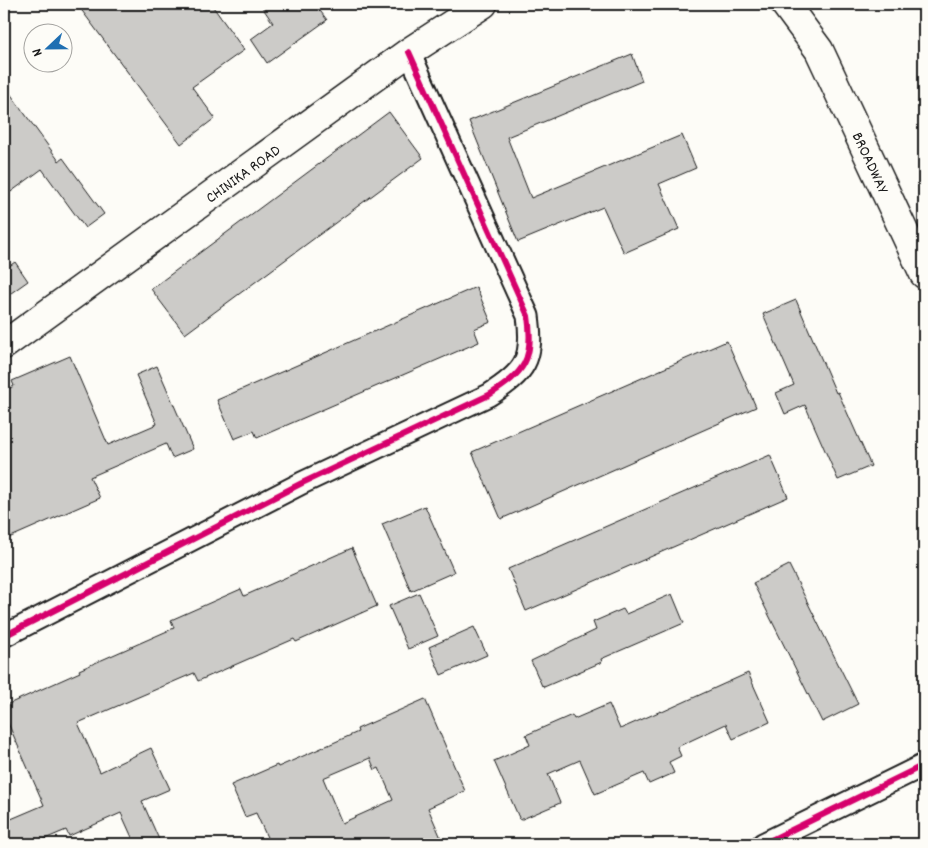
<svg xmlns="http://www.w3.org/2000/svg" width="928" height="848" viewBox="0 0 928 848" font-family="Dekko,sans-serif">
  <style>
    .building { fill: #cccbc8; stroke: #1c1c1c; fill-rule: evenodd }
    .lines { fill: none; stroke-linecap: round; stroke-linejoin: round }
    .street-casing { stroke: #1c1c1c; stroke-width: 25 }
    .secondary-casing { stroke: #1c1c1c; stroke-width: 31 }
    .street { stroke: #fdfcf7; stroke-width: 21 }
    .secondary { stroke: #fdfcf7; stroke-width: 28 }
    .cycleway-casing { stroke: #fdfcf7; stroke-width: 9 }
    .cycleway { stroke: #d6006c; stroke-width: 6 }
    .labels { text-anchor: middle; stroke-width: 4.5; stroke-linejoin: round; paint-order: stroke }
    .street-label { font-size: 16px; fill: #1c1c1c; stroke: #fdfcf7 }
  </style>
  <rect width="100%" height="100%" fill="#fdfcf7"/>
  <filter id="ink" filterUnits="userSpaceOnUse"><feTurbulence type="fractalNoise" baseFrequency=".02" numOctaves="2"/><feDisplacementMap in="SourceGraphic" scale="10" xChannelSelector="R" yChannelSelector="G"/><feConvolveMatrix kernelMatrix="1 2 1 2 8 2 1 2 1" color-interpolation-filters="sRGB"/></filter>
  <g filter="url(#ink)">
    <g class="building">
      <path d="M77 4H211L244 50 192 87 215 118 181 144Z"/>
      <path d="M260 4H315L327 20 267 63 251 39 273 23Z"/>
      <path d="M632 54 642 81 507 137 531 198 682 135 696 168 659 184 679 229 624 253 603 207 518 242 469 121Z"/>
      <path d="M4 85 59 161 63 158 104 214 85 228 42 169 4 197Z"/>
      <path d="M389 112 423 158 185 334 151 289Z"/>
      <path d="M15 262 28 281 4 298V270Z"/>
      <path d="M476 287 491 322 474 329 479 342 257 438 254 431 234 439 217 400Z"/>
      <path d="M796 300 836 393 838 392 871 466 838 480 805 405 785 414 776 393 794 385 763 314Z"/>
      <path d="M727 341 756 407 501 519 472 452Z"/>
      <path d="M70 356 108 445 157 424 136 375 157 366 193 449 172 458 166 444 90 477 100 498 4 540V391L14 386 12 381Z"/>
      <path d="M770 455 788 497 526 611 508 569Z"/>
      <path d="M425 506 454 572 411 591 382 524Z"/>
      <path d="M352 548 377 606 296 642 294 639 198 681 194 673 78 723 100 772 151 748 170 789 142 801 161 844H135L121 813 69 836 66 830 33 844H4V822L44 805 4 714V706L80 672 79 670 174 628 171 620 241 589 244 596Z"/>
      <path d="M789 565 858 704 822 722 753 583Z"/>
      <path d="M419 593 438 636 408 649 389 606Z"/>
      <path d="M672 594 684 623 601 659 602 662 544 687 543 685 542 686 531 661 596 630 593 622 623 609 626 614Z"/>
      <path d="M474 627 487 655 441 675 429 647Z"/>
      <path d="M748 673 770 722 733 739 726 724 677 747 681 756 669 762 674 773 649 784 644 773 595 794 580 760 548 774 560 803 520 820 494 761 530 745 526 735 572 715 574 719 609 704 620 729 661 711 662 712Z"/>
      <path d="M425 699 465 791 428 808 441 838 425 844H270L256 813 245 817 231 785 277 765 278 767 358 732 357 729ZM370 758 375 770 379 768 393 800 342 823 323 778Z"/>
    </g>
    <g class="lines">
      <defs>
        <g id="street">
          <path d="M4 636 302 483 489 395C525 372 534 360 528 316L409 52"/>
          <path d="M763 844 924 765"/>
        </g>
        <g id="secondary">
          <path id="s1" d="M785 4 819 50 924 274"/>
          <path id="s2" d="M4 345 409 52 483 4"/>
        </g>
      </defs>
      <use href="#street" class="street-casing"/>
      <use href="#secondary" class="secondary-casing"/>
      <use href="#street" class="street"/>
      <use href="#secondary" class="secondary"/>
      <defs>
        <g id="cycleway">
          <path d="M4 636 302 483 489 395C525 372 534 360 528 316L409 52"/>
          <path d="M763 844 924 765"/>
        </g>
      </defs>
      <use href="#cycleway" class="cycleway-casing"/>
      <use href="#cycleway" class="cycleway"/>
    </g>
  </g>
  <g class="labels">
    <g class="street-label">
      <text dy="6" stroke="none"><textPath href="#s1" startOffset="181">BROADWAY</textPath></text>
      <text dy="6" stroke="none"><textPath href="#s2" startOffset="294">CHINIKA ROAD</textPath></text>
    </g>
  </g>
  <rect width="928" height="848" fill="none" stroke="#fdfcf7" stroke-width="20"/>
  <rect x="10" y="10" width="908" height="828" fill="none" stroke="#1c1c1c" stroke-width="2" filter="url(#ink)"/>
  <g transform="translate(48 48) rotate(248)"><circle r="24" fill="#fdfcf7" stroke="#a3a29f"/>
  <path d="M0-4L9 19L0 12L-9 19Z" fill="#1f6fb2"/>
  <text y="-8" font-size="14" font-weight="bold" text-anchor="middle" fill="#1c1c1c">N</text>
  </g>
</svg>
